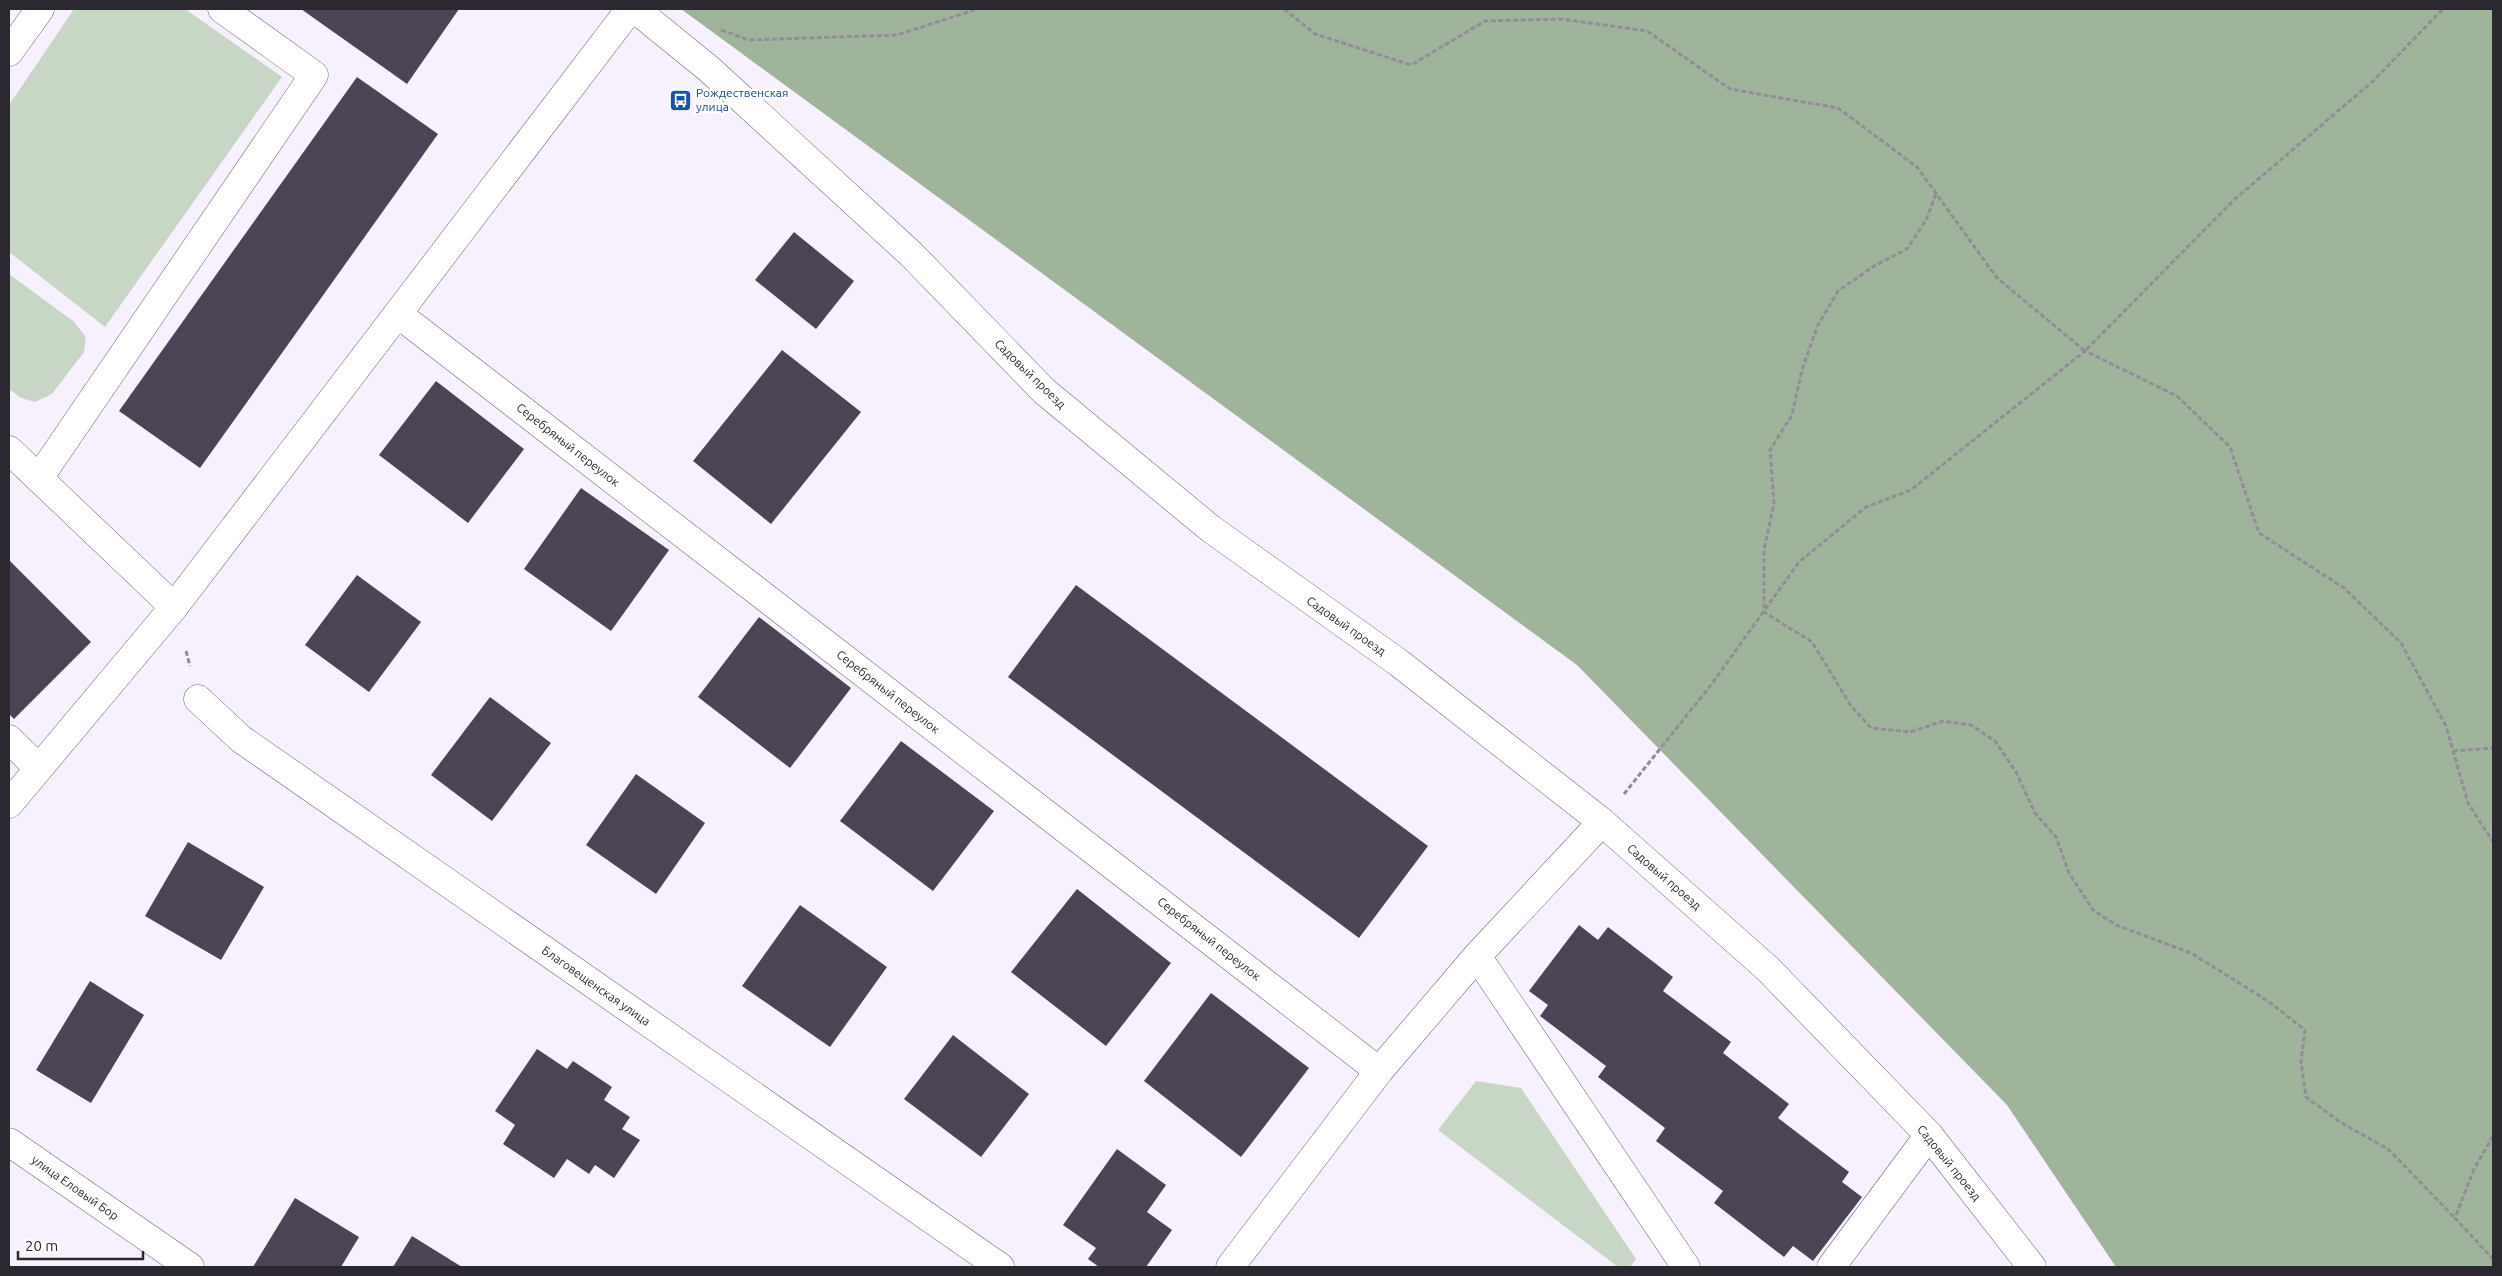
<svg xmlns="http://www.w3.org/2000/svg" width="2502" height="1276" viewBox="0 0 2502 1276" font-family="Ubuntu,sans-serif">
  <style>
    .green { fill: #c8d7c5 }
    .forest { fill: #a0b49c }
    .building { fill: #4c4454 }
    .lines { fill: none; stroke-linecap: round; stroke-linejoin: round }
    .minor-casing { stroke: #6e6576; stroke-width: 29 }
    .path { stroke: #918c95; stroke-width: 3; stroke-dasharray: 5 2.5; stroke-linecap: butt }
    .minor { stroke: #fff; stroke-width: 28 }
    .labels { text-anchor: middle; stroke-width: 5; stroke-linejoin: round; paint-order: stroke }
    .transit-label { font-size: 12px; fill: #164399; stroke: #fff; text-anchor: start }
    .street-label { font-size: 12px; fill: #2c282f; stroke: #fff }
  </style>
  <rect width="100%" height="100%" fill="#f7f1fd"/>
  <g class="green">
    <path d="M74 9H185L282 77 105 327 9 252V105Z"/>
    <path d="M9 274 73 321 86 337 84 352 52 394 35 402 21 398 9 389Z"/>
    <path d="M1476 1081 1521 1088 1636 1259 1630 1267H1618L1438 1130Z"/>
  </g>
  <path class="forest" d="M681 9H2493V1267H2116L2007 1105 1577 665Z"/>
  <g class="building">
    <path d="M301 9H459L407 84Z"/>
    <path d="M357 77 438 134 200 468 119 411Z"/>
    <path d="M794 232 854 281 816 329 755 280Z"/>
    <path d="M782 350 861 412 771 524 693 461Z"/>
    <path d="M436 381 524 449 468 523 379 455Z"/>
    <path d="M581 488 669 550 611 631 524 569Z"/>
    <path d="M9 560 91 642 14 719 9 714Z"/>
    <path d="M357 575 421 622 369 692 305 645Z"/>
    <path d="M1076 585 1428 846 1359 938 1008 677Z"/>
    <path d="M759 617 851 688 790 768 698 697Z"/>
    <path d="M490 697 551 743 492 821 431 775Z"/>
    <path d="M901 741 994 811 933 891 840 821Z"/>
    <path d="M636 774 705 823 656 894 586 845Z"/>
    <path d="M188 842 264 887 221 960 145 916Z"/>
    <path d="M1077 889 1171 963 1106 1046 1011 972Z"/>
    <path d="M800 905 887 967 830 1047 742 986Z"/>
    <path d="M1579 925 1598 940 1608 927 1673 977 1663 991 1731 1042 1723 1053 1789 1104 1778 1118 1849 1172 1842 1182 1862 1197 1813 1261 1793 1246 1784 1257 1714 1203 1723 1191 1656 1141 1665 1128 1598 1077 1606 1066 1540 1016 1548 1005 1529 991Z"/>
    <path d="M90 981 144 1015 91 1103 36 1070Z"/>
    <path d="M1211 993 1309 1068 1241 1157 1144 1081Z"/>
    <path d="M953 1035 1029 1094 981 1157 904 1099Z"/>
    <path d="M537 1049 567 1069 573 1061 612 1087 604 1100 630 1117 622 1129 640 1140 614 1178 595 1165 589 1174 567 1159 554 1178 503 1144 515 1125 495 1111Z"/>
    <path d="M1117 1149 1166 1185 1147 1212 1172 1230 1146 1267H1099L1088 1259 1096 1248 1063 1225Z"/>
    <path d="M295 1198 359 1237 341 1267H253Z"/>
    <path d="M412 1236 462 1267H393Z"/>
  </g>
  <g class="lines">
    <defs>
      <g id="minor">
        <path d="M635 9 709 69 911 254 1044 391 1211 529 1399 663 1602 822 1768 969 1929 1135 2032 1267"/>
        <path d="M9 52 40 9"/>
        <path d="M398 314 1379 1071"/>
        <path d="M9 450 174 607"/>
        <path d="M39 478 314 75 222 9"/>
        <path d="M198 699 241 739 1000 1267"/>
        <path d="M9 739 38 768"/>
        <path d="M9 804 174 607 630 9"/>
        <path d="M1477 956 1686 1267"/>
        <path d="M9 1142 190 1267"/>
        <path d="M1230 1267 1379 1071 1477 956 1602 822"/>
        <path d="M1831 1267 1929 1135"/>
      </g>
    </defs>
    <use href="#minor" class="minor-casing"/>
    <g class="path">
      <path d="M1284 9 1315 34 1411 65 1485 21 1561 19 1647 31 1730 89 1838 108 1917 167 1997 278 2085 351 2235 199 2373 81 2443 9"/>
      <path d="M721 30 749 40 897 35 977 9"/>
      <path d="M1936 194 1926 220 1907 249 1874 266 1838 291 1817 327 1802 370 1792 415 1770 450 1774 503 1764 550V612L1812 642 1851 706 1871 728 1910 732 1943 721 1971 725 1995 741 2016 772 2035 813 2056 837 2069 873 2093 910 2116 925 2191 953 2268 1001 2305 1030 2301 1062 2306 1097 2340 1122 2388 1149 2455 1218"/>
      <path d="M186 651 190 666"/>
      <path d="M2453 751 2493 748"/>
      <path d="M1624 794 1711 685 1799 562 1866 507 1911 490 2085 351 2177 396 2230 447 2259 533 2344 588 2401 643 2446 726 2468 803 2493 842"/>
      <path d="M2493 1136 2474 1169 2455 1218 2493 1259"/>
    </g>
    <use href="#minor" class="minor"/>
  </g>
  <defs>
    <symbol id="bus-square" viewBox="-11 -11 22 22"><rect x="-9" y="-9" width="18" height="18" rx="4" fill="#1a4fb4" stroke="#fff"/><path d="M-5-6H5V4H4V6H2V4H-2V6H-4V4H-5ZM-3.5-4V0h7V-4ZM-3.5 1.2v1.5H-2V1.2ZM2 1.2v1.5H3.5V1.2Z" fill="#fff"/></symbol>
  </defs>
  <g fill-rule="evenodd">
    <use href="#bus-square" x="668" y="88" width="25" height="25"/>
  </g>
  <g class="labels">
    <g class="transit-label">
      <text x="696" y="97">Рождественская<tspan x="696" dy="14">улица</tspan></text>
    </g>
    <g class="street-label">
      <text transform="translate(1030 374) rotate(44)" y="4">Садовый проезд</text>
      <text transform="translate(568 445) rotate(38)" y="4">Серебряный переулок</text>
      <text transform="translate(1346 626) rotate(35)" y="4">Садовый проезд</text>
      <text transform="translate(888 692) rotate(38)" y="4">Серебряный переулок</text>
      <text transform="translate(1664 877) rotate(41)" y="4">Садовый проезд</text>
      <text transform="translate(1209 939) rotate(38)" y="4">Серебряный переулок</text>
      <text transform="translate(596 986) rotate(35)" y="4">Благовещенская улица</text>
      <text transform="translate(1949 1163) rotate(51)" y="4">Садовый проезд</text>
      <text transform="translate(75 1188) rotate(35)" y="4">улица Еловый Бор</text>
    </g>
  </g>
  <rect width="2502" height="1276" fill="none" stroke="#2c282f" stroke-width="20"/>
  <path d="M18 1251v8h125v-8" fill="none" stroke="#2c282f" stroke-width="2.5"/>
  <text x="25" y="1251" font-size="15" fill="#2c282f" stroke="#ffffff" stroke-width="4" paint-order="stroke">20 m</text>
</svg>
